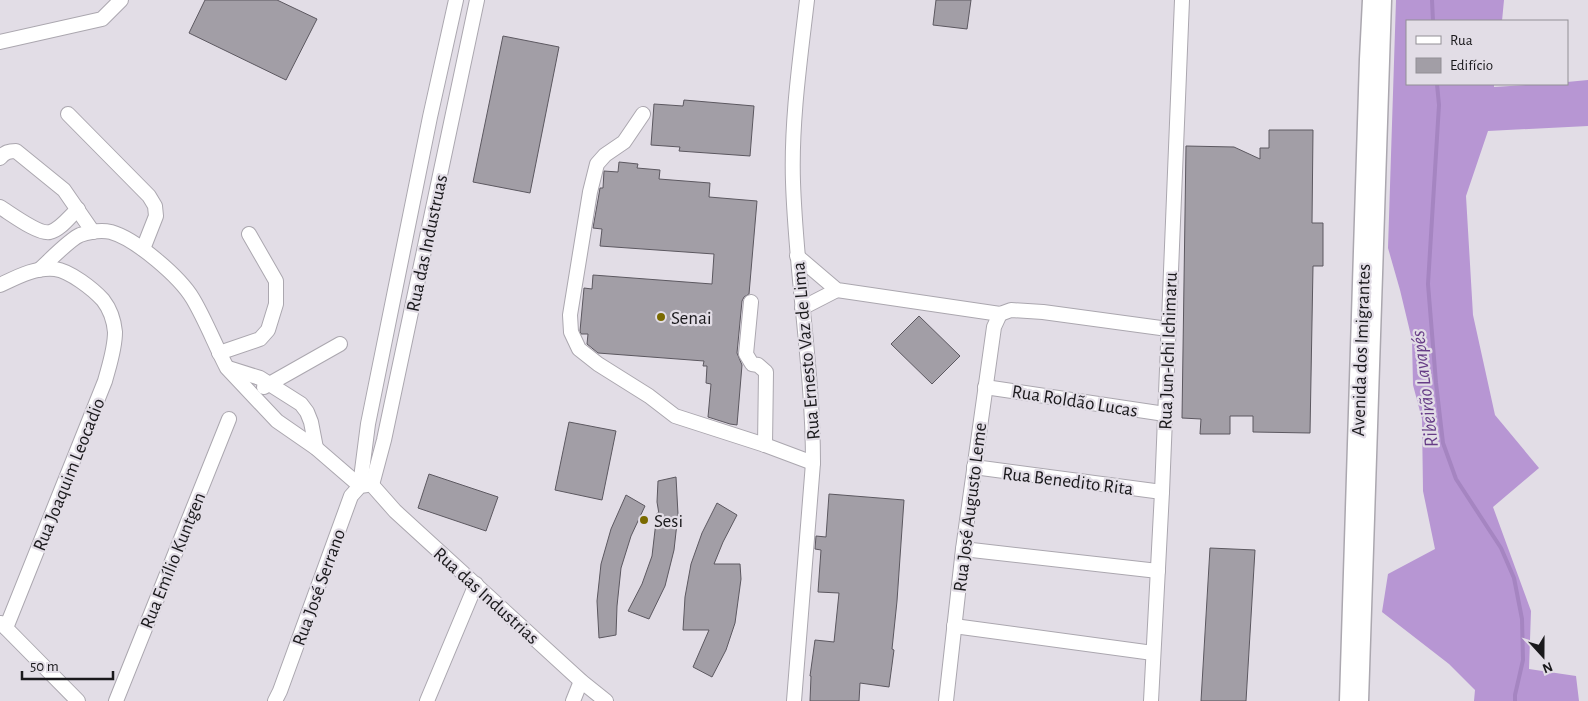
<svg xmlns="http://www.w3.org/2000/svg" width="1588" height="701" viewBox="0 0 1588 701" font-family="'Alegreya Sans',sans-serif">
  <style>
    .forest { fill: #b796d3 }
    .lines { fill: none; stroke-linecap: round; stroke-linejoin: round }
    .stream { stroke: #a585c1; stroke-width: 4 }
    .building { fill: #a29ea6; stroke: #5c5860 }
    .minor-casing { stroke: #aba7af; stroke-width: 16 }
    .major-casing { stroke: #aba7af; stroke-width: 19 }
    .minor { stroke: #fff; stroke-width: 14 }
    .major { stroke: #fff; stroke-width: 16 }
    .poi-dot { fill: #7a6a00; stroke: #e2dde6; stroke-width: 2 }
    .labels { text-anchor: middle; stroke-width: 4.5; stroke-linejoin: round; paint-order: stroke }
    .street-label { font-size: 19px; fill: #1a191c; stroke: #e2dde6 }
    .poi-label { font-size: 19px; fill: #1a191c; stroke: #e2dde6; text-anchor: start }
    .water-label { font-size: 20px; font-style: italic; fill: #663c86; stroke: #e2dde6 }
  </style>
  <rect width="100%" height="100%" fill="#e2dde6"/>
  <path class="forest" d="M1396 0H1504L1502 21H1407V84H1494V87L1540 84H1567V82L1588 80V126L1488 131 1466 196 1473 315 1495 415 1539 468 1493 507 1531 611 1529 669 1576 676 1579 701H1474L1475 690 1449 664 1382 612 1388 574 1435 549 1423 491 1422 419 1413 385 1412 340 1400 290 1388 248Z"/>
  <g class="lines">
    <g class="stream">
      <path d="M1432 0 1433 21"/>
      <path d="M1437 84 1439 105 1428 284 1436 383 1443 443 1456 479 1501 548 1514 578 1522 619 1523 660 1515 695V701"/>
    </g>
  </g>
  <g class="building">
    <path d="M205 0H277L317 19 286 80 189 33Z"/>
    <path d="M936 0H971L967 29 933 25Z"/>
    <path d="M503 36 559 47 530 193 473 182Z"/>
    <path d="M684 100 754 106 750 156 679 151 680 147 651 145 654 104 683 106Z"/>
    <path d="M1269 130H1313L1312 223H1323V266H1313L1310 433 1253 432V416H1230V434H1200L1201 419 1182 418 1186 146 1234 147 1260 159V148H1269Z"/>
    <path d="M619 162 638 164 637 168 660 170 659 179 710 183 709 197 757 201 749 294 744 297 742 301 737 353 742 365 737 425 730 424 708 417 711 384 706 383 707 366H703L704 361 598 353 587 344 588 334H581L580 331 584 288 592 289 593 275 712 284 714 254 600 246 602 229 593 228 599 194 600 188H603L604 171 618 172Z"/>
    <path d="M919 316 960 356 932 384 891 344Z"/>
    <path d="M569 422 616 431 602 500 555 490Z"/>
    <path d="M429 474 498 497 486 531 418 508Z"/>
    <path d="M676 477 678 514 674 550 665 586 649 619 628 611 642 584 652 556 657 513 659 514 657 502 658 481Z"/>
    <path d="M829 494 904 500 897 601 892 649 894 650 889 687 860 683 859 701H810L811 676H810L815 640 834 642 839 593 818 592 821 550 815 549 816 536 826 537Z"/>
    <path d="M626 495 645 506 631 536 621 568 617 606 616 635 599 638 597 601 601 564 611 529Z"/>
    <path d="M717 503 737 515 723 542 714 564H740L741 579 735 623 726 650 712 677 693 667 709 630H683L684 614 685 597 691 564 702 533Z"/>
    <path d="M1210 548 1255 550 1246 701H1201Z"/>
  </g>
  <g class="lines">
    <defs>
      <g id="minor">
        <path d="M0 42 102 19 121 0"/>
        <path d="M68 114 149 196 155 206 156 216 143 249"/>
        <path d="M643 114 624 142 605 155 597 164 590 192 570 315 571 332 579 349 598 364 649 396 675 416 765 445 813 463"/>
        <path d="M0 158C5 152 9 151 16 151L64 190 93 232"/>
        <path d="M0 207C10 213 39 235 50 232 60 230 70 216 78 209"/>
        <path d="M797 256 837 290 1000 314 1011 310 1043 312 1168 329"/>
        <path d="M39 270C49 261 70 239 80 235 89 232 102 230 111 232 136 239 180 277 193 299 206 321 215 345 227 368L277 421 316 448 360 486"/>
        <path d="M0 285C17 277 35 267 55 269 70 271 93 289 103 300 110 309 114 321 115 332 115 349 109 366 105 381L6 628"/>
        <path d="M751 302 746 354 752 364 758 365 766 372 765 445"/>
        <path d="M802 308 837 290"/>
        <path d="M219 353 260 339 268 330 276 304V281L249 234"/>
        <path d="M228 368 260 378 301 404 307 412 311 422 316 448"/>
        <path d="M264 387 340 344"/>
        <path d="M985 387 1165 414"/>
        <path d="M974 467 1162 492"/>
        <path d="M372 485 384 440 477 0"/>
        <path d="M372 485 395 511 581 681 606 701"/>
        <path d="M360 486 368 424 430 117 456 0"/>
        <path d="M963 549 1158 571"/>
        <path d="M1 623 78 701"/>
        <path d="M954 626 1153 653"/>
        <path d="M116 701 229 419"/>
        <path d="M275 701 280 691 351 496 360 486 367 485"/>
        <path d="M427 701 476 584"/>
        <path d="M573 701 581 681"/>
        <path d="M794 701 813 463C813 369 796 276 793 182 791 122 800 60 807 0"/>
        <path d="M946 701 963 549 994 327 1000 314"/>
        <path d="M1151 701 1162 492 1182 0"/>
      </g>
      <g id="major">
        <path d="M1348 701 1368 59 1371 0"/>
        <path d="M1360 701 1383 0"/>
      </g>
    </defs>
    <use href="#minor" class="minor-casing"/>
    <use href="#major" class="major-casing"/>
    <use href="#minor" class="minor"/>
    <use href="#major" class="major"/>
  </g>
  <g class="poi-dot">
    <circle cx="661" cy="317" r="5"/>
    <circle cx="644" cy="520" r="5"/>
  </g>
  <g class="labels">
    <g class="street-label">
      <text transform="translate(426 243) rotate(-78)" y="7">Rua das Industruas</text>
      <text transform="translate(1360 350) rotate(-88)" y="7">Avenida dos Imigrantes</text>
      <text transform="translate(805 351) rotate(-95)" y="7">Rua Ernesto Vaz de Lima</text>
      <text transform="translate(1167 351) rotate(-88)" y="7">Rua Jun-Ichi Ichimaru</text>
      <text transform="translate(1075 400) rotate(9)" y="7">Rua Roldão Lucas</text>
      <text transform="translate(68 474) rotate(-68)" y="7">Rua Joaquim Leocadio</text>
      <text transform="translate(1068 480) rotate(7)" y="7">Rua Benedito Rita</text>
      <text transform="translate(969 507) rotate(-83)" y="7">Rua José Augusto Leme</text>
      <text transform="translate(172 560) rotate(-68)" y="7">Rua Emílio Kuntgen</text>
      <text transform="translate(318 587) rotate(-70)" y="7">Rua José Serrano</text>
      <text transform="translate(487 595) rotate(42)" y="7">Rua das Industrias</text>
    </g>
    <g class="poi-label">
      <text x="671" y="324">Senai</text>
      <text x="654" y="527">Sesi</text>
    </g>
    <g class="water-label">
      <text transform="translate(1424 389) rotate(-97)" y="7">Ribeirão Lavapés</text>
    </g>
  </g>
  <rect x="1406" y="20" width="162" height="65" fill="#e2dde6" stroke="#928f95"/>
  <rect x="1416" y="36" width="25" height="8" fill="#ffffff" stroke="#928f95"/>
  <text x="1450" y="45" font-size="15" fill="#1a191c">Rua</text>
  <rect x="1416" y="58" width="25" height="15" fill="#a29ea6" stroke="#928f95"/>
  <text x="1450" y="70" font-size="15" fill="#1a191c">Edifício</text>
  <g transform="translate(1543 656) rotate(159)" stroke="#e2dde6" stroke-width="4" paint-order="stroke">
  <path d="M0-4L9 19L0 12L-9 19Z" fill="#1a191c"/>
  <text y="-8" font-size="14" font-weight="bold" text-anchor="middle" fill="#1a191c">N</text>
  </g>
  <path d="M22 671v8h91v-8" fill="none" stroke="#1a191c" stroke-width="2.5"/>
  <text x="30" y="671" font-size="15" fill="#1a191c" stroke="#e2dde6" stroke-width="4" paint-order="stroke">50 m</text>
</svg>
